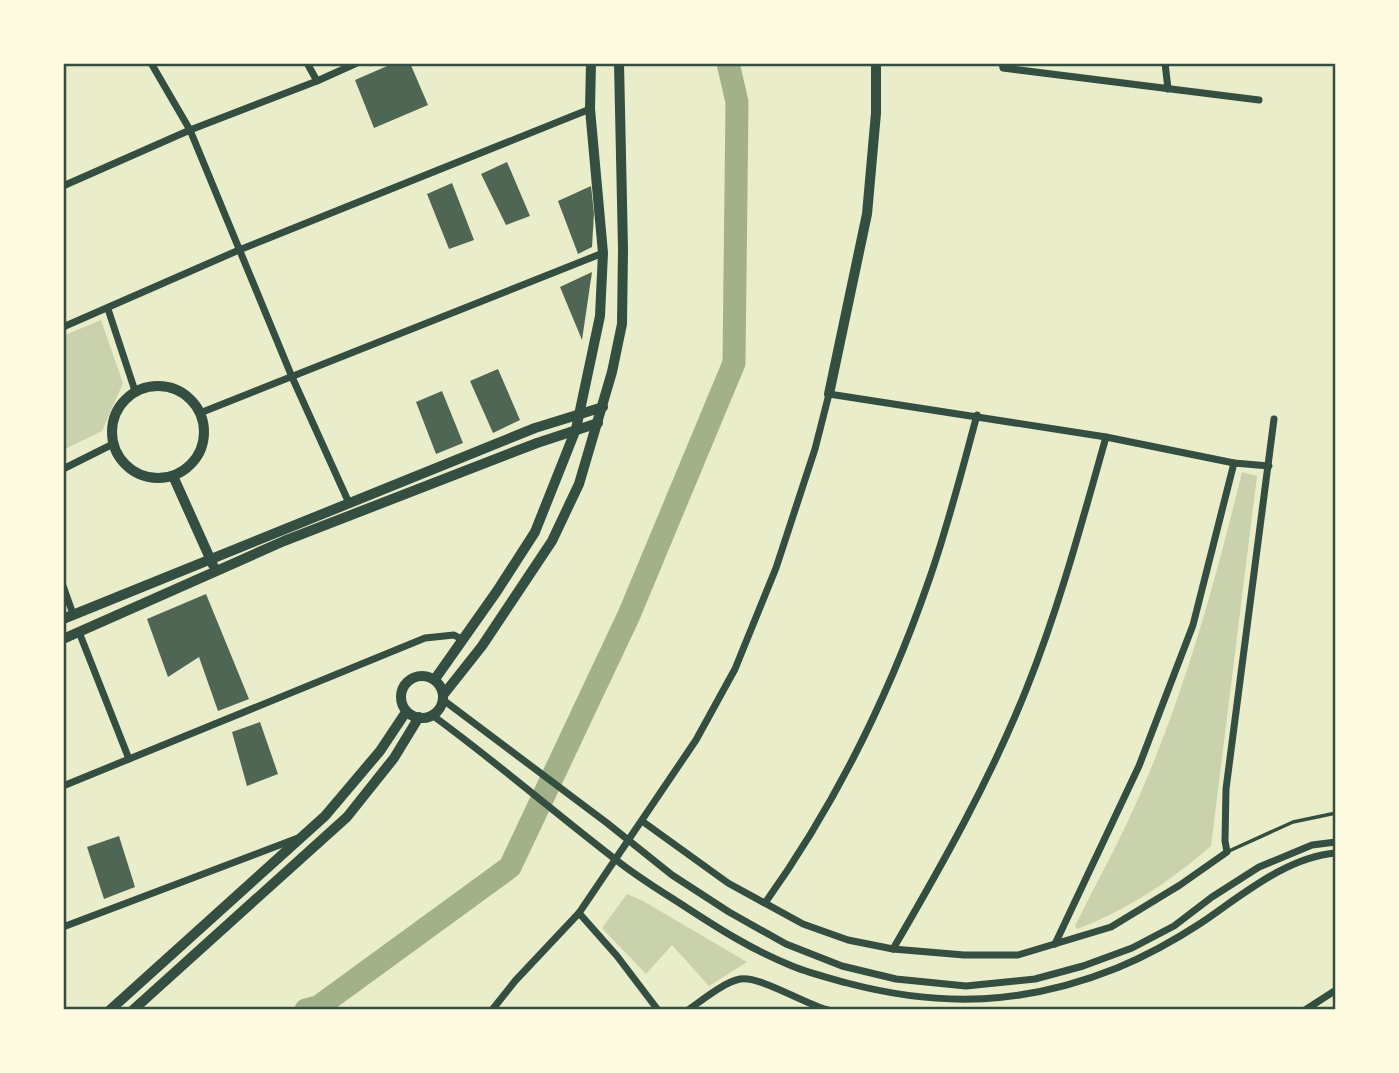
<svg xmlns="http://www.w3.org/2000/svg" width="1399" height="1073" viewBox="0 0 1399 1073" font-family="'Asap Condensed',sans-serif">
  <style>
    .green { fill: #cad2ad }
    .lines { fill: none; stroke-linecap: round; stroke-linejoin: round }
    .river { stroke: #a3b18a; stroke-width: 23 }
    .building { fill: #4f6655 }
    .service { stroke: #344e41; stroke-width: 3.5 }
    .minor { stroke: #344e41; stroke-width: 7 }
    .tertiary { stroke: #344e41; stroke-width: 10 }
    .neatline { fill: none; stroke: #344e41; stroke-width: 2.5 }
  </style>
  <rect width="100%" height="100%" fill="#e9edc9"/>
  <g class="green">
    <path d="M101 320 123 383 102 431 63 450V336Z"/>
    <path d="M1242 472 1257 476 1211 846C1172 880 1126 911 1077 929L1075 926C1092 891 1111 857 1128 821 1180 710 1213 591 1242 472Z"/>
    <path d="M627 894 643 901 747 962 709 986 672 945 646 974 602 928Z"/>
  </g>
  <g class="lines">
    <path class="river" d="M306 1010 318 1007 510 867 629 615 734 363 737 102 728 63"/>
  </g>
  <g class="building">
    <path d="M394 63H410L428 105 374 128 355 80Z"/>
    <path d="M507 162 530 216 506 225 481 174Z"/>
    <path d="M452 183 474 240 449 249 427 194Z"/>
    <path d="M591 186 594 213 592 247 578 254 558 201Z"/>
    <path d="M592 272 582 340 560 287Z"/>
    <path d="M498 369 520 420 493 433 470 381Z"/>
    <path d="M442 391 463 443 436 454 416 402Z"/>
    <path d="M206 594 249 699 218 711 199 657 168 677 147 619Z"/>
    <path d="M260 722 278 774 247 786 232 732Z"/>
    <path d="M119 836 135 887 104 899 87 847Z"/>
  </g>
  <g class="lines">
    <path class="service" d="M1229 851 1293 822 1336 813"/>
    <g class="minor">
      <path d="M151 63 190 130 292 377 349 503"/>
      <path d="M307 63 317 81"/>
      <path d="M1002 63 1003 68 1259 100"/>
      <path d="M1165 63 1168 89"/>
      <path d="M63 186 190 130 317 81 357 63"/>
      <path d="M108 309 135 391"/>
      <path d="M63 327 239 250 590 109"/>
      <path d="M200 413 603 253"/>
      <path d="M63 469 113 444"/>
      <path d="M63 586 73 614"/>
      <path d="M79 632 129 759"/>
      <path d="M442 699 607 823 672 875 729 912 786 944 842 966 896 979 966 986 1035 979 1083 966 1132 948 1174 926 1212 897 1259 867 1312 845 1336 842"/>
      <path d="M432 715C495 761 554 812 615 859 636 876 659 890 681 904 716 927 752 950 792 966 809 973 829 978 847 983 942 1008 1025 1005 1117 968 1146 956 1175 940 1201 923 1241 896 1286 857 1336 853"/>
      <path d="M63 786 425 638 454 635 463 640"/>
      <path d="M642 821 728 883 803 924 848 940 893 949 964 955H1018L1111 927 1180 885 1227 852 1225 841 1226 789 1274 419"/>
      <path d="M765 903C835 805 890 693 929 580 948 526 962 470 977 415"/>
      <path d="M579 913 617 956 658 1010"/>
      <path d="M63 927 298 838"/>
      <path d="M1055 944 1139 766 1193 625 1234 463"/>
      <path d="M893 949C942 865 990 780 1026 690 1059 608 1082 522 1106 437"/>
      <path d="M492 1010 515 981 579 913 696 740 735 669 776 568 815 449 829 394 1106 437 1234 463 1269 466"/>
      <path d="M688 1010C701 1001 724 982 740 979 761 976 804 1004 828 1010"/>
      <path d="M1305 1010 1336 990"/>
    </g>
    <g class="tertiary">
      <circle cx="158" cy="432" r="46"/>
      <path d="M829 394 867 214 876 113V63"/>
      <path d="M173 476 213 565"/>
      <path d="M63 619 535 428 603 407"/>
      <path d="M63 639 284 541 537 443 598 423"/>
      <circle cx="422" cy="697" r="21"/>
      <path d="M435 679 497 591 535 532 576 429 600 316 603 253 590 109 591 63"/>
      <path d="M444 694 482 646 552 541 579 484 612 372 622 324 623 249 619 63"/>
      <path d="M110 1010 325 816 380 751 406 712"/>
      <path d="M133 1010 347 817 394 758 419 717"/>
    </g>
  </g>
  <rect width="1399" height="1073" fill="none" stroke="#fefae0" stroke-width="130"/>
  <rect x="65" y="65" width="1269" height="943" class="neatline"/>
</svg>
